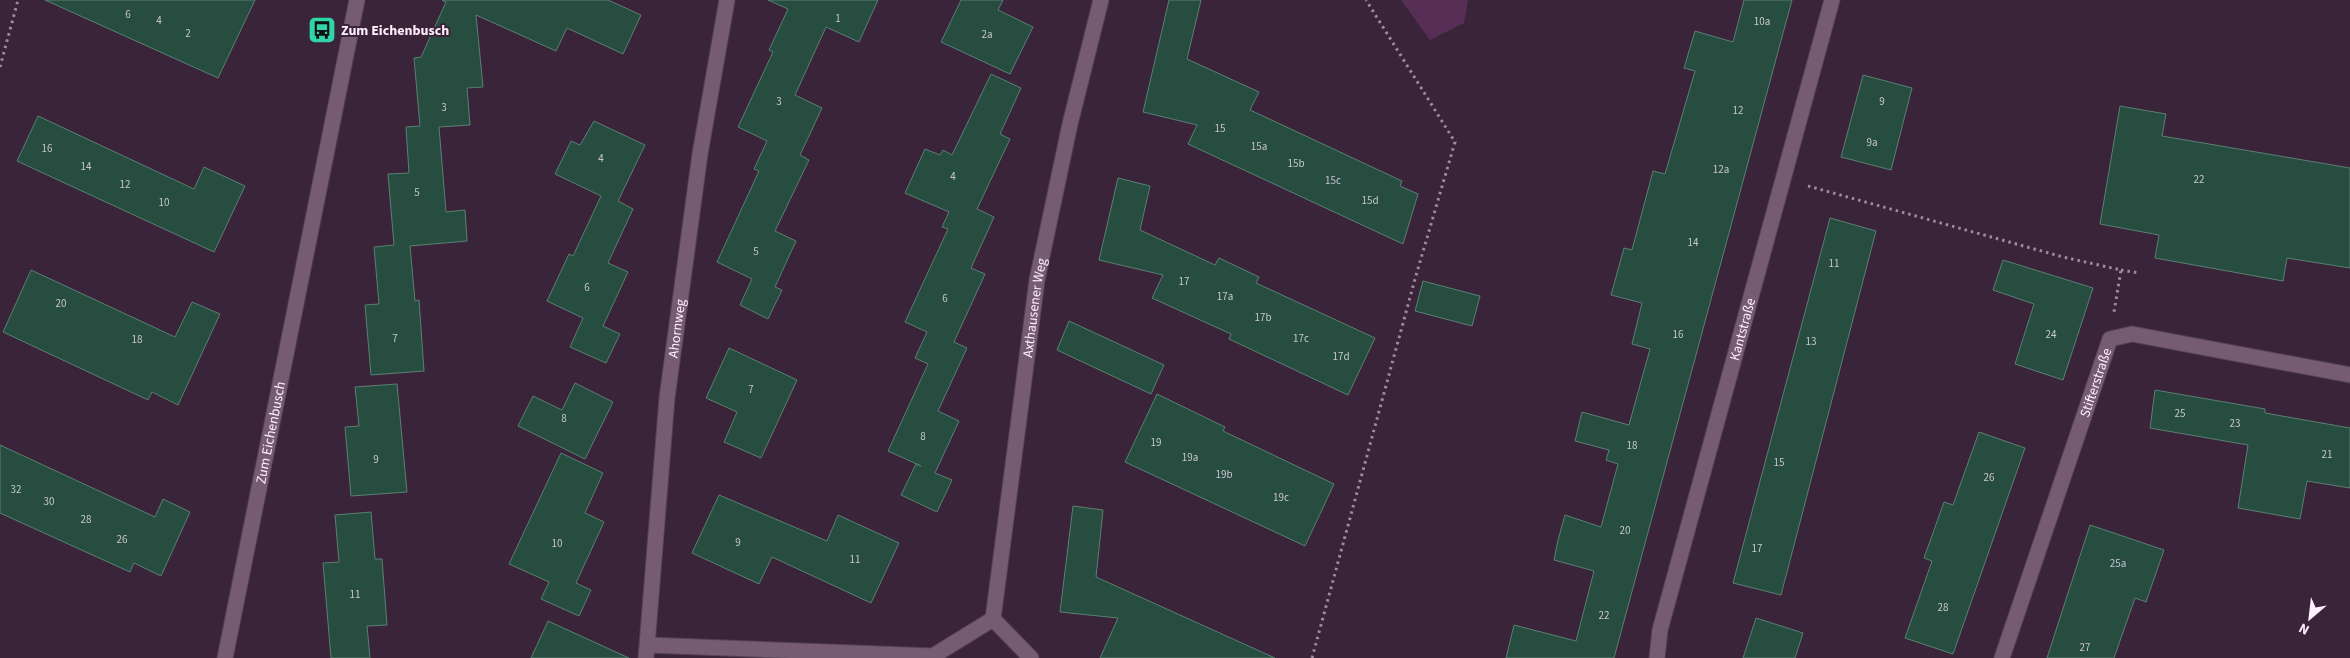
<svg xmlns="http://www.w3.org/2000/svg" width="2350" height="658" viewBox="0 0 2350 658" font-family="'Source Sans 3',sans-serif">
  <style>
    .green { fill: #572e56 }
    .building { fill: #274c40; stroke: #5a8073 }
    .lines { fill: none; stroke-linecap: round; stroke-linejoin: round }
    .street-casing { stroke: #554255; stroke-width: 17 }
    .path { stroke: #9e8c9d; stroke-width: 3; stroke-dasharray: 2.5 4; stroke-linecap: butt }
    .street { stroke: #755c73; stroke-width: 15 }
    .labels { text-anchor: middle; stroke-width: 4; stroke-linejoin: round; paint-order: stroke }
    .number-label { font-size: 11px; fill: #c8c6ce }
    .poi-label { font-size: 14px; font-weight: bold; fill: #feeffd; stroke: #3a2439; text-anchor: start }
    .street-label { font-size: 14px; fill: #feeffd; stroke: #3a2439 }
  </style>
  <rect width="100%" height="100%" fill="#3a2439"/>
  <path class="green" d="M1401 0H1468L1464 23 1430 40Z"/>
  <g class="building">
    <path d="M45 0H255L218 78Z"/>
    <path d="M442 0H608L641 15 623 54 567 28 556 51 476 15 483 87 467 88 470 125 439 127 446 212 465 210 467 241 410 246 415 301 419 300 424 371 371 375 365 305 379 304 374 247 394 245 388 174 409 173 406 127 420 126 414 58 421 57 446 2Z"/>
    <path d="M768 0H878L859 42 826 27 795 95 822 108 800 155 809 160 775 231 796 241 775 287 782 290 768 319 740 305 752 279 717 262 759 171 754 169 767 141 738 127 773 52 769 50 788 9Z"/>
    <path d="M961 0H1003L998 10 1033 27 1010 74 941 42Z"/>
    <path d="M1169 0H1201L1187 59 1259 92 1250 110 1402 181 1400 186 1418 194 1403 244 1188 144 1197 125 1143 112Z"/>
    <path d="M1744 0H1792L1614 658H1506L1514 625 1576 641 1594 571 1554 560 1558 540 1565 515 1601 527 1618 464 1606 460 1609 450 1575 441 1582 412 1629 425 1650 349 1632 344 1642 303 1611 295 1624 248 1632 250 1653 171 1665 174 1695 71 1684 68 1695 31 1733 42Z"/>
    <path d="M991 74 1021 88 1000 134 1010 139 977 209 994 217 971 268 985 274 954 342 967 348 938 411 959 421 935 473 952 480 937 512 901 495 916 464 921 466 888 451 928 364 915 358 927 332 905 322 948 229 942 227 949 212 905 193 925 149 940 155 943 150 952 155Z"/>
    <path d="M1863 75 1912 88 1891 170 1841 157Z"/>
    <path d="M2120 106 2166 114 2162 136 2350 168V268L2287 258 2283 281 2155 258 2159 235 2100 224Z"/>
    <path d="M38 116 194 189 204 167 245 186 214 252 17 161Z"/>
    <path d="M594 121 645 145 618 201 633 209 608 263 628 272 603 326 620 334 606 363 570 347 583 318 547 301 569 254 573 256 601 196 555 174 571 141 580 145Z"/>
    <path d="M1118 178 1150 186 1140 230 1215 265 1219 258 1259 277 1256 283 1375 338 1348 395 1229 339 1231 334 1152 298 1163 275 1099 260Z"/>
    <path d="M1830 218 1876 231 1781 595 1733 583Z"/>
    <path d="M2003 260 2093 288 2063 380 2015 364 2034 304 1993 290Z"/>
    <path d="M31 270 175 337 192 302 220 314 178 405 152 392 148 400 3 332Z"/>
    <path d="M1423 281 1480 296 1472 326 1415 311Z"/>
    <path d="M1069 321 1164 365 1151 394 1057 350Z"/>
    <path d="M729 348 797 380 761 458 724 442 737 412 706 398Z"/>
    <path d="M575 383 613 402 585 459 518 426 533 396 562 410Z"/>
    <path d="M397 384 407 492 351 496 345 427 359 426 355 387Z"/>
    <path d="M2155 390 2265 409V413L2350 428V488L2307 481 2300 519 2238 508 2248 445 2150 428Z"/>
    <path d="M1157 394 1225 427 1223 431 1334 484 1305 546 1125 462Z"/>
    <path d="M1979 432 2025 448 1953 654 1905 638 1932 561 1924 558 1944 502 1953 505Z"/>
    <path d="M0 445 155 517 163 499 190 512 161 576 134 563 130 572 0 513Z"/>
    <path d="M561 453 603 473 585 513 604 522 576 583 591 590 579 616 541 599 549 582 509 564Z"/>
    <path d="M719 495 827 541 838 515 899 543 871 603 772 557 759 584 692 553Z"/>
    <path d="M1073 506 1103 510 1096 577 1275 658H1100L1118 618 1060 612Z"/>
    <path d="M371 512 375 559H382L387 625 367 626 370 658H331L323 563 339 562 335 515Z"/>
    <path d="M2090 525 2164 550 2146 602 2135 598 2114 658H2047Z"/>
    <path d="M1756 618 1803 633 1795 658H1743Z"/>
    <path d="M548 621 629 658H531Z"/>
  </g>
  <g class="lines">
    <defs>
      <g id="street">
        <path id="s1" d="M993 619 1037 280 1070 124 1101 0"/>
        <path d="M648 645 933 656 993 619 1031 658"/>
        <path id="s2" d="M225 658 357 0"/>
        <path id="s3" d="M646 658 667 398 700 154 727 0"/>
        <path id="s4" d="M1657 658 1660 630 1832 0"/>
        <path id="s5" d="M2002 658 2110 339 2132 334 2350 375"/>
      </g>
    </defs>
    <use href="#street" class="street-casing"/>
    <g class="path">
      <path d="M0 67 18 0"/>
      <path d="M1808 186 2063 257 2121 270 2114 312"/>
      <path d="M2121 270 2140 273"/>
      <path d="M1312 658 1415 279 1455 142 1366 0"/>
    </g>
    <use href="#street" class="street"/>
  </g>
  <defs>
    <symbol id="bus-square" viewBox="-11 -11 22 22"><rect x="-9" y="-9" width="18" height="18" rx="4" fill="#2fd4aa" stroke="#3a2439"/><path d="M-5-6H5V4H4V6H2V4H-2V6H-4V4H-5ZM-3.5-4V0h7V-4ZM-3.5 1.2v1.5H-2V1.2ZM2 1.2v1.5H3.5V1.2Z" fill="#111"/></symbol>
  </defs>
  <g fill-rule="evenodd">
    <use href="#bus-square" x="306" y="14" width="32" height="32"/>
  </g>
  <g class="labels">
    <g class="number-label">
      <text x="128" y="18">6</text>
      <text x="838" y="22">1</text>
      <text x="159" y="24">4</text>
      <text x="1762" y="25">10a</text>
      <text x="188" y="37">2</text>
      <text x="987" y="38">2a</text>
      <text x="779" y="105">3</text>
      <text x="1882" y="105">9</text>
      <text x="444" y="111">3</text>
      <text x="1738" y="114">12</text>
      <text x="1220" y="132">15</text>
      <text x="1872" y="146">9a</text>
      <text x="1259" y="150">15a</text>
      <text x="47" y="152">16</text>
      <text x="601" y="162">4</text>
      <text x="1296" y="167">15b</text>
      <text x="86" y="170">14</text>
      <text x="1721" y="173">12a</text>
      <text x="953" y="180">4</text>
      <text x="2199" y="183">22</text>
      <text x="1333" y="184">15c</text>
      <text x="125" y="188">12</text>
      <text x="417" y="196">5</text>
      <text x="1370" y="204">15d</text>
      <text x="164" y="206">10</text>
      <text x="1693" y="246">14</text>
      <text x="756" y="255">5</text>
      <text x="1834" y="267">11</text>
      <text x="1184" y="285">17</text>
      <text x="587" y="291">6</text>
      <text x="1225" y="300">17a</text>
      <text x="945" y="302">6</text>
      <text x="61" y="307">20</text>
      <text x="1263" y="321">17b</text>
      <text x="1678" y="338">16</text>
      <text x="2051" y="338">24</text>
      <text x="395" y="342">7</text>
      <text x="1301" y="342">17c</text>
      <text x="137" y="343">18</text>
      <text x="1811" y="345">13</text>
      <text x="1341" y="360">17d</text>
      <text x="751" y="393">7</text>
      <text x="2180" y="417">25</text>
      <text x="564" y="422">8</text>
      <text x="2235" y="427">23</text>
      <text x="923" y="440">8</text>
      <text x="1156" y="446">19</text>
      <text x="1632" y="449">18</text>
      <text x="2327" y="458">21</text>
      <text x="1190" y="461">19a</text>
      <text x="376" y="463">9</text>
      <text x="1779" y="466">15</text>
      <text x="1224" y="478">19b</text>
      <text x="1989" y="481">26</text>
      <text x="16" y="493">32</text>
      <text x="1281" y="501">19c</text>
      <text x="49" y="505">30</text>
      <text x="86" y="523">28</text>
      <text x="1625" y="534">20</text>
      <text x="122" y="543">26</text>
      <text x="738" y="546">9</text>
      <text x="557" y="547">10</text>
      <text x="1757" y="552">17</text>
      <text x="855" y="563">11</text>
      <text x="2118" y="567">25a</text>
      <text x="355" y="598">11</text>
      <text x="1943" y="611">28</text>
      <text x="1604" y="619">22</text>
      <text x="2085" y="651">27</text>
    </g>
    <g class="poi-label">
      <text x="341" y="35">Zum Eichenbusch</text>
    </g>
    <g class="street-label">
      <text dy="5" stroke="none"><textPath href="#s1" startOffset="314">Axthausener Weg</textPath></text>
      <text dy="5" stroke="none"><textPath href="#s3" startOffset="331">Ahornweg</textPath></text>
      <text dy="5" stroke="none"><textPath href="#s4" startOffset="340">Kantstraße</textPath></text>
      <text dy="5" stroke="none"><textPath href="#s5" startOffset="291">Stifterstraße</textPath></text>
      <text dy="5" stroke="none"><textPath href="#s2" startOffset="230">Zum Eichenbusch</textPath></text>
    </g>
  </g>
  <g transform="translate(2310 618) rotate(208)" stroke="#3a2439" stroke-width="4" paint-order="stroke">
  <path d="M0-4L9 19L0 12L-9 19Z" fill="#feeffd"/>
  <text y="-8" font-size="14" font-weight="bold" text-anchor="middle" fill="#feeffd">N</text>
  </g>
</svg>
